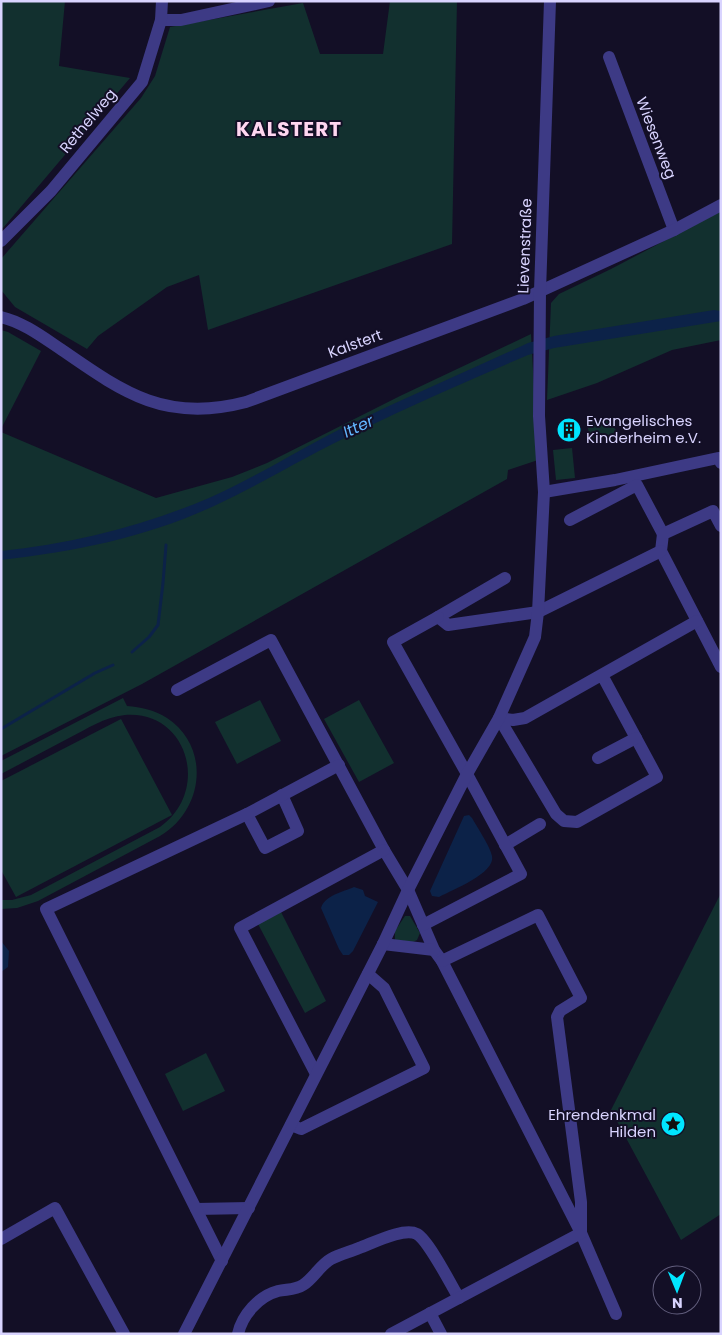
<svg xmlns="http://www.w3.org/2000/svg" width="722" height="1335" viewBox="0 0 722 1335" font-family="Poppins,sans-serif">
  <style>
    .green { fill: #12302f }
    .water { fill: #0c2248 }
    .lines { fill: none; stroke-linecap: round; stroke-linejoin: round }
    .stream { stroke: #0c2248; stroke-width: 3 }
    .minor { stroke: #3d3a85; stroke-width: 12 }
    .labels { text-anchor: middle; stroke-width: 4; stroke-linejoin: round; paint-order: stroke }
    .street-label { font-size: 15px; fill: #d9d4ff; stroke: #130f26 }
    .poi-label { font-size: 15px; fill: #d9d4ff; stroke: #130f26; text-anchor: start }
    .water-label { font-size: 16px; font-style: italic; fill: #62b6ff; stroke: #130f26 }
    .district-label { font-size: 20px; font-weight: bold; letter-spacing: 1px; fill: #ffd6f0; stroke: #130f26 }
  </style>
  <rect width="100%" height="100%" fill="#130f26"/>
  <g class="green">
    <path d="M1 1H65L59 66 130 78 3 228 1 227Z"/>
    <path d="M390 1H457L452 244 208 330 199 275 167 287 98 336 87 349 15 307 1 290V259L141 98 155 76 170 27 303 3 320 54H383Z"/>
    <path d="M721 211V340L672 350 597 383 547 400 551 303 559 294 611 269Z"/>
    <path d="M1 330 8 332 41 351 1 429Z"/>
    <path d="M531 334 538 460 508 470 507 479 142 684 1 756V432L156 498 232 477 267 463 400 396Z"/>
    <path d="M607 419 620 435 590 439 587 424Z"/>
    <path d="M572 448 575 478 556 480 553 450Z"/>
    <path d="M123 698 127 706C141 707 155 710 167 718 211 747 204 810 160 836L38 901 17 908 1 909V900H12L31 895 160 827C211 791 188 710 125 715 104 717 87 729 69 738 46 750 24 762 1 774V761Z"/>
    <path d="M260 700 281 741 237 764 215 722Z"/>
    <path d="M359 700 394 763 359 782 324 719Z"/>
    <path d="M121 719 172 815 16 897 1 870V781Z"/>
    <path d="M721 893V1214L681 1240 611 1110Z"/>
    <path d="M281 912 326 1001 305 1013 258 924Z"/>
    <path d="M405 916H410L420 933 417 940 413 942 395 940V931Z"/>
    <path d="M206 1053 225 1091 183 1111 165 1074Z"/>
  </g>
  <g class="water">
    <path d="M714 310 721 311V321L554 348 528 355C472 379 414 404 359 431 310 454 263 483 214 506 144 538 77 551 1 560V551C72 544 143 526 209 498 259 476 304 446 353 423 411 395 470 370 528 343L554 336Z"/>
    <path d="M469 815 472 818C477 827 490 846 492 856 496 873 452 890 439 897L432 896 430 891 464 816Z"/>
    <path d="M354 887 363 890 365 896 378 902 353 951 349 955H343L339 949 321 908C325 895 343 892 354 887Z"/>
    <path d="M1 941 9 951 8 967 1 972Z"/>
  </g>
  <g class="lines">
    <g class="stream">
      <path d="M132 652 149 637 158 625 163 583 166 545"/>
      <path d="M1 729 95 673 113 665"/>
    </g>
    <g class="minor">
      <path d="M161 20H181L269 1"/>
      <path d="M609 57 674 230"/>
      <path d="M1 241 51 191 142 82 161 20 162 1"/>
      <path d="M1 317C23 322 44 338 62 350 124 393 166 423 246 402L523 299 674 230 721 205"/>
      <path d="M544 492 615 480 718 458 721 463"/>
      <path d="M570 520 637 485 663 534"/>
      <path d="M721 526 713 511 663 534 661 551 721 667"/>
      <path d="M505 578 438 617 448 625 538 612 661 551"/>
      <path d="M602 675 657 777 577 822 564 821 556 814 499 718 513 720 525 718 697 621"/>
      <path d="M177 690 271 640 384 850 408 890 434 950 442 961 581 1233 616 1314"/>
      <path d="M598 758 636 738"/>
      <path d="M247 814 265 848 298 831 282 795"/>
      <path d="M505 845 540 824"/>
      <path d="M423 925 521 874 467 774 393 642 438 617"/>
      <path d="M383 944 434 950"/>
      <path d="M316 1074 240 928 384 850"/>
      <path d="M291 1125 301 1129 424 1068 384 988 368 974"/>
      <path d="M196 1209 249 1208"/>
      <path d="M1 1239 55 1208 124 1334"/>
      <path d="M222 1261 46 909 247 814 339 765"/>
      <path d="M430 1313 441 1334"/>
      <path d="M184 1334 383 944 408 890 467 774 499 718 535 637 538 612 544 492 539 416 540 291 550 1"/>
      <path d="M238 1334C242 1315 259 1296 278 1291 287 1289 295 1290 303 1285 314 1278 320 1265 331 1259 340 1254 350 1252 359 1248 373 1243 404 1227 417 1234 429 1241 451 1285 459 1298"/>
      <path d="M391 1334 581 1233V1202L557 1017 560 1011 581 998 538 915 442 961"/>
    </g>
  </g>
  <defs>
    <symbol id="building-disc" viewBox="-11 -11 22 22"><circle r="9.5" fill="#00e5ff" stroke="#130f26"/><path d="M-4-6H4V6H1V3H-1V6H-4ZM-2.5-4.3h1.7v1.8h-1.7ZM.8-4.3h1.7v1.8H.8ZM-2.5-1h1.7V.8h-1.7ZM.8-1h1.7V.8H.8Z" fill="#111"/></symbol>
    <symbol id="sight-disc" viewBox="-11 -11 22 22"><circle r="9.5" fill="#00e5ff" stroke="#130f26"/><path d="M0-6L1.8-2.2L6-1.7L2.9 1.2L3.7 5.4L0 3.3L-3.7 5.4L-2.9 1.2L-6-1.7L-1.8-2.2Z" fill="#111"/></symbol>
  </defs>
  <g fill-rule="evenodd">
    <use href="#building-disc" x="555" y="416" width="28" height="28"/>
    <use href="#sight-disc" x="659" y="1110" width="28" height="28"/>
  </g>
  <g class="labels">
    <g class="street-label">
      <text transform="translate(88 121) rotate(-50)" y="5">Rethelweg</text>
      <text transform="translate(656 138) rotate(69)" y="5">Wiesenweg</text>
      <text transform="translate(525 246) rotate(-88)" y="5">Lievenstraße</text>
      <text transform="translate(355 344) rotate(-20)" y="5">Kalstert</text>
    </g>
    <g class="poi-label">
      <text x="586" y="426">Evangelisches<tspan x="586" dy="17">Kinderheim e.V.</tspan></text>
      <text x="656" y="1120" text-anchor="end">Ehrendenkmal<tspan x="656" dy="17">Hilden</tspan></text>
    </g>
    <g class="water-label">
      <text transform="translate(358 426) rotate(-25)" y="6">Itter</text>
    </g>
    <g class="district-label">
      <text x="289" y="136">KALSTERT</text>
    </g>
  </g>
  <rect width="722" height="1335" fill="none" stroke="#d9d4ff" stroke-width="5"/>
  <g transform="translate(677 1290) rotate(179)"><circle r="24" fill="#130f26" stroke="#625e7d"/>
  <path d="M0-4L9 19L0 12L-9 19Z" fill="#00e5ff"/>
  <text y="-8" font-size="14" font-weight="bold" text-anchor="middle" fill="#d9d4ff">N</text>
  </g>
</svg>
